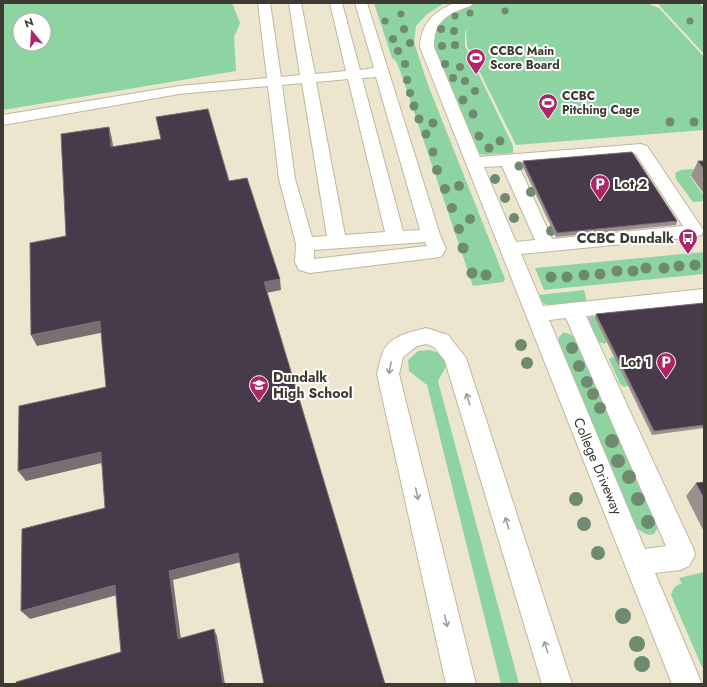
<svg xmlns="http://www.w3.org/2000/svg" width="707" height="687" viewBox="0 0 707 687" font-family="Jost,sans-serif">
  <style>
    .green { fill: #8ed4a3; fill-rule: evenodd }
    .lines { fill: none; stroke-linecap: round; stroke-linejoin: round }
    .minor-casing { stroke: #beb7a0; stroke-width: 2 }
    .minor { fill: #fff; fill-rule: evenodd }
    .tree { fill: #6f8b6f }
    .wall { fill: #9a908c }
    .shaded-wall { fill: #796e72 }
    .building { fill: #473a4b; stroke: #796e72 }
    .oneway { stroke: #9e9c98 }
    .labels { text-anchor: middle; stroke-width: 4; stroke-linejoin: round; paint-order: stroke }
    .far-poi-label { font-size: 12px; font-weight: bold; fill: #3d3a31; stroke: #fff; text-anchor: start }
    .poi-label { font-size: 14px; font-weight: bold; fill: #3d3a31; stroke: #fff; text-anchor: start }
    .street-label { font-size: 14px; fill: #3d3a31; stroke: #fff }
  </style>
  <rect width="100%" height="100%" fill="#ede6ce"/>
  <g class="green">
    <path d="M3 3H232L240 23 234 37 236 71 3 110ZM20 20H44V44H20Z"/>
    <path d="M374 3H445L427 14 416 26 414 42 428 85 505 279 503 282 473 286 399 68 395 60 392 58Z"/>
    <path d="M478 3H651L649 4 659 8 704 57V130L516 145 467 46 466 32 469 28 465 32V46L513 146V153L483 155 476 152 432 41C436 16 456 10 478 3Z"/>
    <path d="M661 3H699L704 8V54L659 5Z"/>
    <path d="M704 168V174L690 176 704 196V201L693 202 676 179 675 173 681 170Z"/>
    <path d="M704 252V274L544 290 535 268Z"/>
    <path d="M584 290 587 302 549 306 542 302 539 295Z"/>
    <path d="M591 316 596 317 607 341 605 344 599 342 588 318Z"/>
    <path d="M562 332 570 334 575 338 658 522 657 529 654 534 648 535 637 529 558 344 559 337 563 333Z"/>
    <path d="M429 350 440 353 448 363 438 381 519 684H501L427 385 409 371 408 360 418 351Z"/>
    <path d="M612 357 616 359 628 386 624 387 620 384 609 359Z"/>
    <path d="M704 572V670L702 667 671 595C673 588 676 584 682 584L679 578Z"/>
  </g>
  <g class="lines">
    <defs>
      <g id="minor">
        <path d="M258 3H270L281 77 300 75 289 3H301L315 74 346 71 330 3H342L360 70 374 68 355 3H367L440 235 446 249 441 257 310 273 299 270 295 262 296 244 279 179 268 86 179 94 3 125V115L179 86 267 78ZM376 77 420 230 403 231 362 78ZM348 79 385 232 345 235 316 82ZM302 83 327 236 312 237 295 179 282 85ZM425 242 427 246 314 259V250Z"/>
        <path d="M454 3H473C471 7 467 7 462 9 442 17 434 25 434 47L480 157 641 144 647 146 704 231 701 235 695 237 521 254 543 306 704 289V303L586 316 694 550 695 555 689 566 680 570 655 573 702 684H672L420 47C421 24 433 12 454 3ZM636 154 683 226 552 239 518 164ZM502 166 535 240 516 242 484 167ZM566 318 666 546 645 549 549 320Z"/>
        <path d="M426 328 448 335 466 358 572 684H542L445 361 434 347 426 344 417 346 403 357 399 374 476 684H446L377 374C379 367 380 359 383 352 389 336 411 332 426 328Z"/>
      </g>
    </defs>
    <use href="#minor" class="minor-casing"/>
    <use href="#minor" class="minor"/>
  </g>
  <g class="tree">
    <circle cx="505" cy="11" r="3.5"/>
    <circle cx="470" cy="13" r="3.5"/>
    <circle cx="401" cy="14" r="3.5"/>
    <circle cx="455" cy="16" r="3.5"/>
    <circle cx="385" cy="21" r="3.5"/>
    <circle cx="690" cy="21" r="3.5"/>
    <circle cx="404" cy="29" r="4"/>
    <circle cx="441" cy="29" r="4"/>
    <circle cx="454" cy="31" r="4"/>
    <circle cx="393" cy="39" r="4"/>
    <circle cx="410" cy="43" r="4"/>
    <circle cx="455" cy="45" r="4"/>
    <circle cx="442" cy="46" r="4"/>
    <circle cx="398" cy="51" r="4"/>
    <circle cx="405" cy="64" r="4"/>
    <circle cx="445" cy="64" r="4"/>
    <circle cx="460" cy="67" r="4"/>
    <circle cx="453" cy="78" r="4"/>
    <circle cx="407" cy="80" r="4"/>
    <circle cx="465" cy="81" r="4"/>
    <circle cx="475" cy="91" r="4"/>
    <circle cx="410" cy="93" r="4"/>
    <circle cx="463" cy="100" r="4.5"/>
    <circle cx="414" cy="106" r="4.5"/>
    <circle cx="473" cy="114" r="4.5"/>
    <circle cx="419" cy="119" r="4.5"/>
    <circle cx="670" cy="122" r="4.5"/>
    <circle cx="694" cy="122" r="4.5"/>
    <circle cx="433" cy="123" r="4.5"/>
    <circle cx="426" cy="134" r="4.5"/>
    <circle cx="479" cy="136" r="4.5"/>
    <circle cx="500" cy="141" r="4.5"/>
    <circle cx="489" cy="148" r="4.5"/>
    <circle cx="433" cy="152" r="4.5"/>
    <circle cx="519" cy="166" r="4.5"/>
    <circle cx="437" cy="170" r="5"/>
    <circle cx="495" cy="179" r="5"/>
    <circle cx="459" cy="186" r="5"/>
    <circle cx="445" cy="189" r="5"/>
    <circle cx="531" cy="192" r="5"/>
    <circle cx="505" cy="198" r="5"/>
    <circle cx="452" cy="208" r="5"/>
    <circle cx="514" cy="218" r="5"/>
    <circle cx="470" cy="219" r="5"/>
    <circle cx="459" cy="229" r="5"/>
    <circle cx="551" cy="231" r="5"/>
    <circle cx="463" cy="248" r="5.5"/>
    <circle cx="695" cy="265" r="5.5"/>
    <circle cx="679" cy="266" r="5.5"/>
    <circle cx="646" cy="268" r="5.5"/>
    <circle cx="664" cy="268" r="5.5"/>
    <circle cx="617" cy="271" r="5.5"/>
    <circle cx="633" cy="271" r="5.5"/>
    <circle cx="472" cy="273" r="5.5"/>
    <circle cx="600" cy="274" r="5.5"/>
    <circle cx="486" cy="275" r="5.5"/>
    <circle cx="584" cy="275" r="5.5"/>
    <circle cx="551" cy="277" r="5.5"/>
    <circle cx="567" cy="277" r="5.5"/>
    <circle cx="521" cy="345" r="6"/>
    <circle cx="572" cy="348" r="6"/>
    <circle cx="527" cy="363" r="6"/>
    <circle cx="579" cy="366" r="6"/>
    <circle cx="587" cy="382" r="6"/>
    <circle cx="593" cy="394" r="6"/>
    <circle cx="600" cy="408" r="6"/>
    <circle cx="612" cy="441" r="7"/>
    <circle cx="618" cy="461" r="7"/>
    <circle cx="629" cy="477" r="7"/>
    <circle cx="576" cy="499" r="7"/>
    <circle cx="638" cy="499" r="7"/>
    <circle cx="648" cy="522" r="7"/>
    <circle cx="584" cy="524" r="7"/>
    <circle cx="598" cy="553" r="7"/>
    <circle cx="623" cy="616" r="8"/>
    <circle cx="637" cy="644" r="8"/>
    <circle cx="642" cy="664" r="8"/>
  </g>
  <g class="wall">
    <path d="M523 161 677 221 676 225 556 237 522 165Z"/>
    <path d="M698 161H704V194L691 176Z"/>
    <path d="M704 303V428L652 435 595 318 596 314Z"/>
    <path d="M704 482V532L686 496 696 483Z"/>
  </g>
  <g class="shaded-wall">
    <path d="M109 127 112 139 115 159 111 147Z"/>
    <path d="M280 279 281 290 266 293 264 282Z"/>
    <path d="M100 321 105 332 37 346 31 335Z"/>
    <path d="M101 452 106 462 26 481 18 471Z"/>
    <path d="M238 553 241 562 173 580 182 647 178 639 169 571Z"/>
    <path d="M115 585 121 594 30 619 21 611Z"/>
    <path d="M214 629 217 636 225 684H223Z"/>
  </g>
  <g class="building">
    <path d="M208 109 229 181 247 178 280 279 264 282 385 684H264L238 553 169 571 178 639 214 629 223 684H16V682L121 652 115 585 21 611 22 529 105 508 101 452 18 471 19 406 106 387 100 321 31 335 30 243 66 236 61 134 109 127 111 147 161 139 156 117Z"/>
    <path d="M632 152 677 221 557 233 523 161Z"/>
    <path d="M698 161H704V169Z"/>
    <path d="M704 303V425L654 431 596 314Z"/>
    <path d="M704 482V498L696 483Z"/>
  </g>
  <defs><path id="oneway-shaft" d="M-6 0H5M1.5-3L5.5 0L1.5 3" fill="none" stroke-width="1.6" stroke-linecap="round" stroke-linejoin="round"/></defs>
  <g class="oneway">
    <use href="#oneway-shaft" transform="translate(390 368) rotate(101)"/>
    <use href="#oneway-shaft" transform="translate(468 399) rotate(-107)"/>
    <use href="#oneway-shaft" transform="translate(417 494) rotate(77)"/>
    <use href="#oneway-shaft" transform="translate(507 523) rotate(-107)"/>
    <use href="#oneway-shaft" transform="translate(446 621) rotate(77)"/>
    <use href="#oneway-shaft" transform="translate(546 647) rotate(-107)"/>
  </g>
  <defs>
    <symbol id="stadium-pin" viewBox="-11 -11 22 30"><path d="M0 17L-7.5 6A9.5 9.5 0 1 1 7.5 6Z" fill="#af2666" stroke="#fff"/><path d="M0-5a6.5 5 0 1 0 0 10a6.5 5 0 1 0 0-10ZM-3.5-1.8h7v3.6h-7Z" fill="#fff"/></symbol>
    <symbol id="parking-pin" viewBox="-11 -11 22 30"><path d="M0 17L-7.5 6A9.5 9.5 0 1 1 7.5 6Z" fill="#af2666" stroke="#fff"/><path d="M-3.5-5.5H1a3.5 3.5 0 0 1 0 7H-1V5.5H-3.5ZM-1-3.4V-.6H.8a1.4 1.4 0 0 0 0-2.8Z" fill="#fff"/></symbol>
    <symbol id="bus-pin" viewBox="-11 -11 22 30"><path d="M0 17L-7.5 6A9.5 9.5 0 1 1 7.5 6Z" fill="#af2666" stroke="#fff"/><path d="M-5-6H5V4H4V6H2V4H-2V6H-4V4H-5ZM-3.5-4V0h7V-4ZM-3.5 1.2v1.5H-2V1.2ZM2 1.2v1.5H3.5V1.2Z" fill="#fff"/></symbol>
    <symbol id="school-pin" viewBox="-11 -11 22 30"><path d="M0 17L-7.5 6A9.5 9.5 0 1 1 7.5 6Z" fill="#af2666" stroke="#fff"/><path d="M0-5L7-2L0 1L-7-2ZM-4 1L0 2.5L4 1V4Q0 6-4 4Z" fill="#fff"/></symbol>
  </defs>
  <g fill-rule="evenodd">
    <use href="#stadium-pin" x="465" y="47" width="22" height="30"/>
    <use href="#stadium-pin" x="537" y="92" width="22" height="30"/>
    <use href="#parking-pin" x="589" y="173" width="22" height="30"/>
    <use href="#bus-pin" x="677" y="227" width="22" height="30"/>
    <use href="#parking-pin" x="655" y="351" width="22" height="30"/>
    <use href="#school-pin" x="248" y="374" width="22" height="30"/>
  </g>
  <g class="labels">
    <g class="far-poi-label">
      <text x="490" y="55">CCBC Main<tspan x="490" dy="14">Score Board</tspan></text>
      <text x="562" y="100">CCBC<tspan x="562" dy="14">Pitching Cage</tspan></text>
    </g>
    <g class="poi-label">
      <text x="614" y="189">Lot 2</text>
      <text x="674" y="243" text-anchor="end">CCBC Dundalk</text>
      <text x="652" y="367" text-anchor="end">Lot 1</text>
      <text x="273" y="382">Dundalk<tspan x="273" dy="16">High School</tspan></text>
    </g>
    <g class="street-label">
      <text transform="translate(598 466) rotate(67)" y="5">College Driveway</text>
    </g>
  </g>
  <rect width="707" height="687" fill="none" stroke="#3d3a31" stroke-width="8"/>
  <g transform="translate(32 32) rotate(342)"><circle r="19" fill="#ffffff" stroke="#b1b0ad"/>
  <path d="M0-3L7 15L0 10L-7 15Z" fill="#af2666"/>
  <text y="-6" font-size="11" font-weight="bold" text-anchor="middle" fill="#3d3a31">N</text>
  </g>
</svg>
